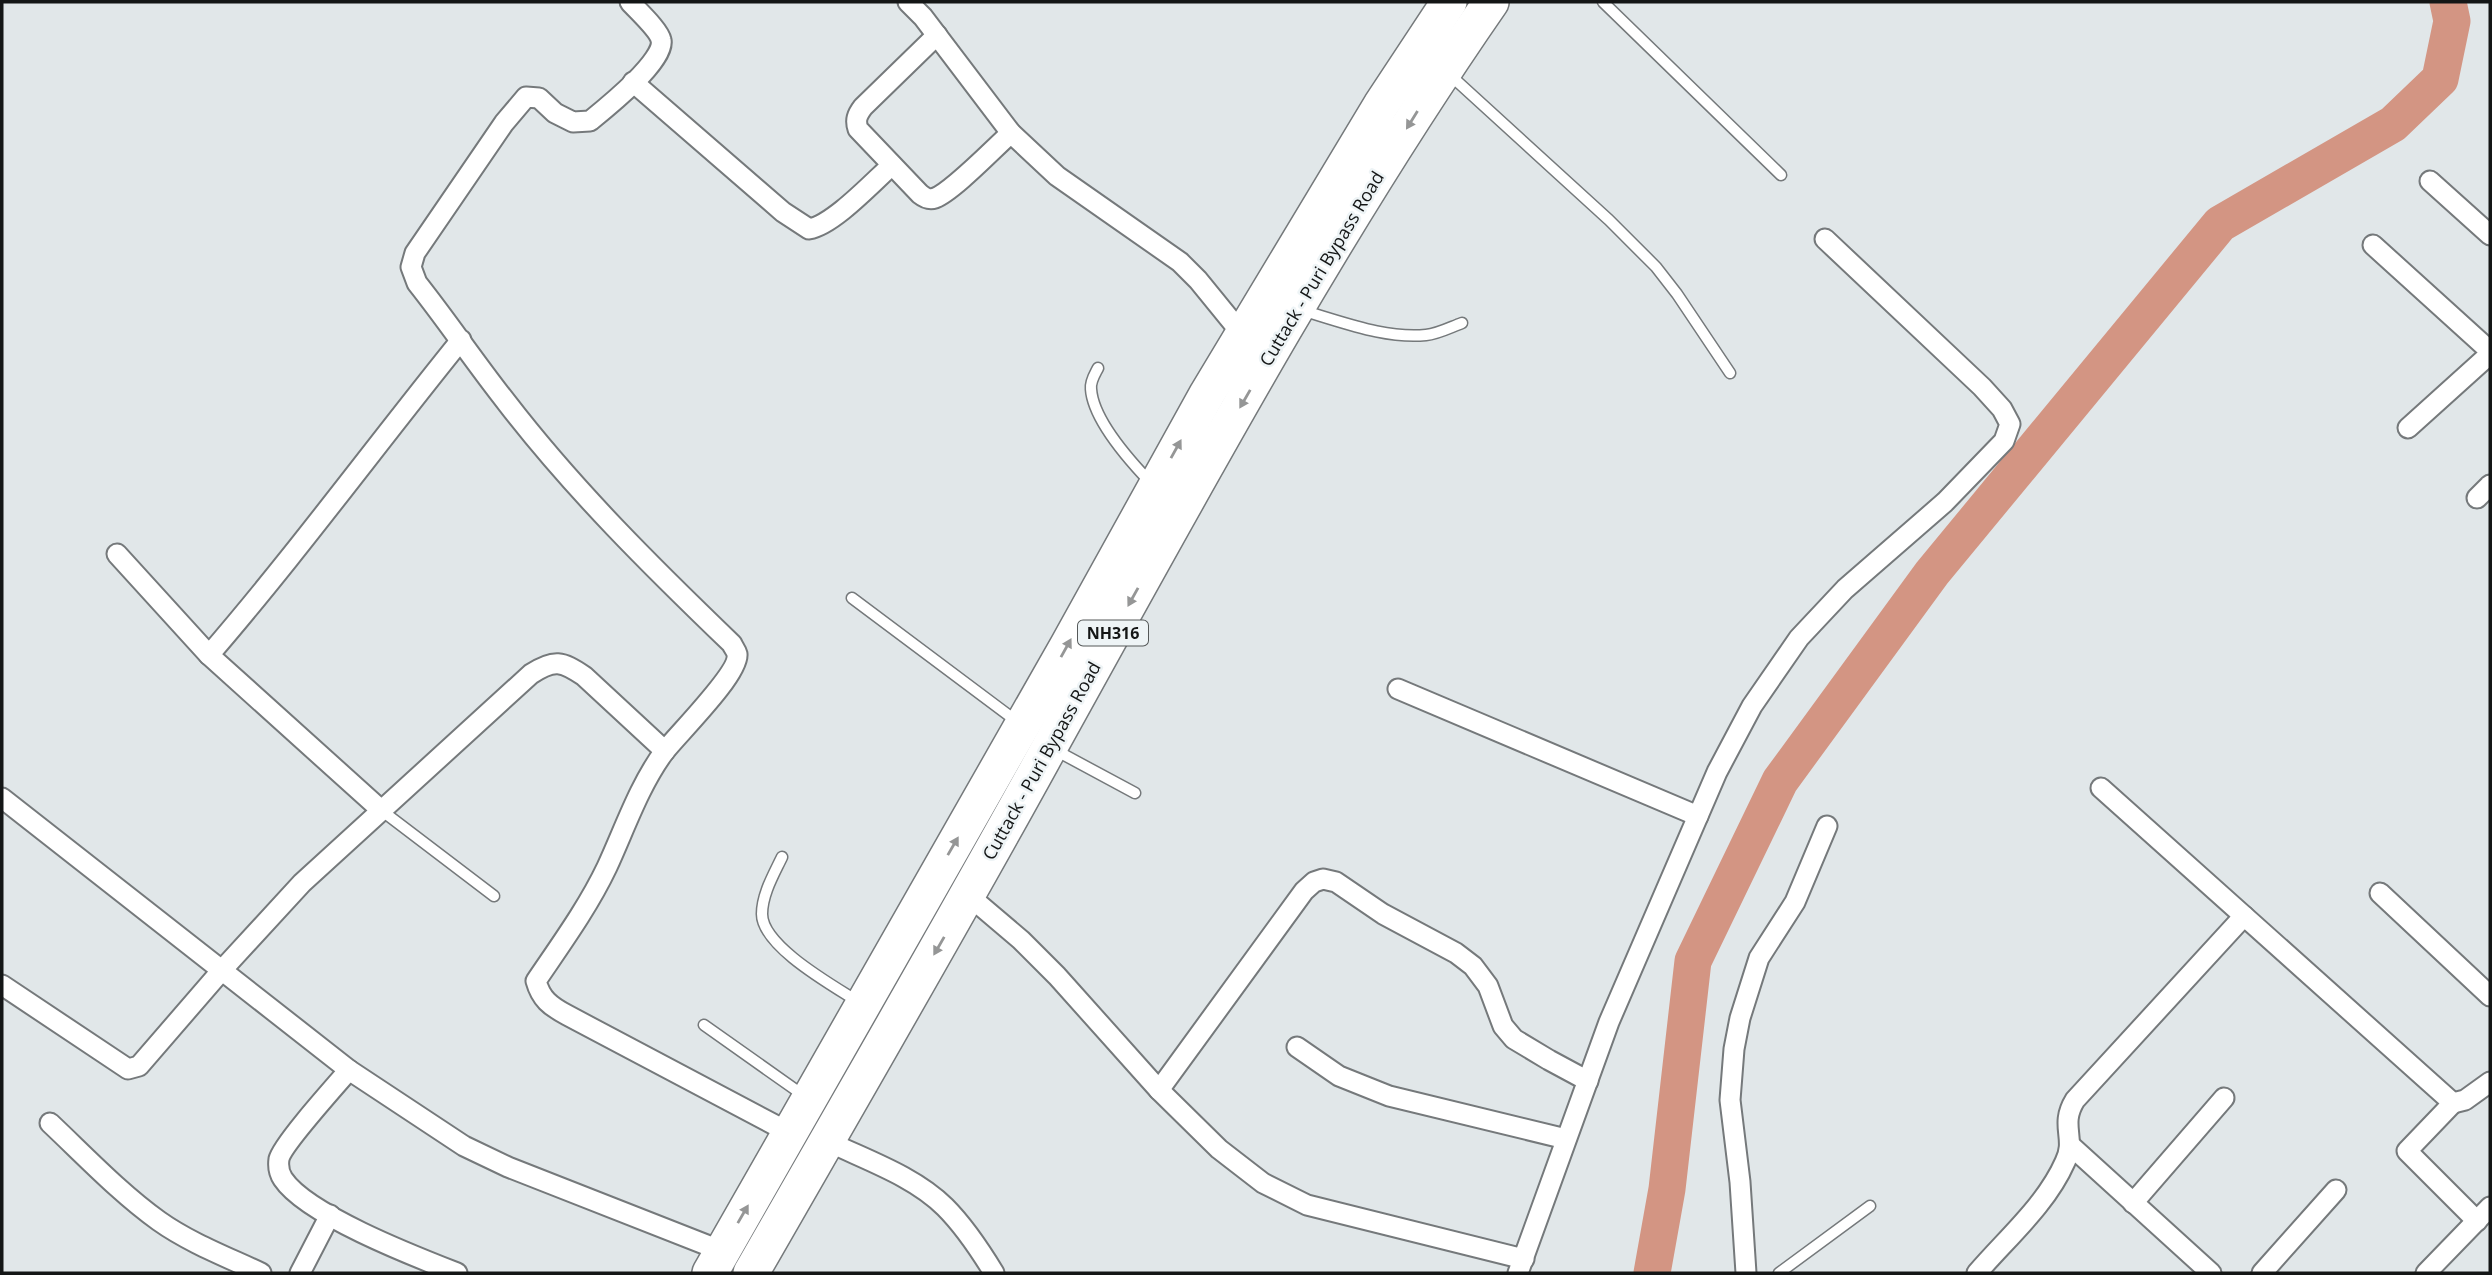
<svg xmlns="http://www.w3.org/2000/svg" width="2492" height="1275" viewBox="0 0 2492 1275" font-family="'Open Sans',sans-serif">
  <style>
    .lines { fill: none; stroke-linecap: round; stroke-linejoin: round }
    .river { stroke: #d39583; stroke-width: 37 }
    .lane-casing { stroke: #75797b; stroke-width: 13 }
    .street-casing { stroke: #75797b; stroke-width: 23 }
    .highway-casing { stroke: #75797b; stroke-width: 38 }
    .lane { stroke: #fff; stroke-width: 10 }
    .street { stroke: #fff; stroke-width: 19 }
    .highway { stroke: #fff; stroke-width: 35 }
    .oneway { fill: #959696 }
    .labels { text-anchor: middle; stroke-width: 5; stroke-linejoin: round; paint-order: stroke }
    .shield { fill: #eef4f6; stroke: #555959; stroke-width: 2 }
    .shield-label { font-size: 16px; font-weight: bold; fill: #141616 }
    .street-label { font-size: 18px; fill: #141616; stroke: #eef4f6 }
  </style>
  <rect width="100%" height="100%" fill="#e1e7e9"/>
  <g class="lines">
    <path class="river" d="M1652 1273 1667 1189 1693 961 1780 781 1932 573 2220 224 2393 124 2440 79 2452 21 2448 2"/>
    <defs>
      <g id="lane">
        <path d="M1603 2 1781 175"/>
        <path d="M1449 74 1609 220 1656 267 1677 294 1730 373"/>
        <path d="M1304 311C1343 322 1385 339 1426 335 1438 334 1451 327 1462 323"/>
        <path d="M1098 368C1095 374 1090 381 1091 389 1093 420 1129 460 1150 482"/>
        <path d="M852 598 1019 723"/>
        <path d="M1055 750 1135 793"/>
        <path d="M381 810 494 896"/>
        <path d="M782 857C774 874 762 894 762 914 762 946 832 985 857 1001"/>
        <path d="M704 1025 803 1095"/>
        <path d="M1779 1273 1870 1206"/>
      </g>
      <g id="street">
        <path d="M630 2C638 11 659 30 661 40 666 60 606 108 590 121L573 122 555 113 539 98 526 97 504 123 415 253 411 267 417 283C448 322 476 364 507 403 574 490 653 568 732 644 733 647 736 650 737 654 740 673 678 734 664 752 639 786 625 828 607 867 588 907 561 944 536 981 541 999 550 1006 567 1015L790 1133"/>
        <path d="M908 2 923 17 1011 133 1057 176 1180 262 1198 280 1242 334"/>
        <path d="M937 35 863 107C857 115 855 120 858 129L920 194C925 198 929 200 935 198 953 191 994 148 1011 133"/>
        <path d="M633 82 783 212 809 229C833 225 872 183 892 165"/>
        <path d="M2430 181 2490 235"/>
        <path d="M2373 245 2490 351"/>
        <path d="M2408 428 2490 354"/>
        <path d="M2477 498 2490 485"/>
        <path d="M117 554 209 655 381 810"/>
        <path d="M209 655C297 553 376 445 461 340"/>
        <path d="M1398 689 1698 816"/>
        <path d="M2101 788 2453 1103 2465 1100 2490 1082"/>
        <path d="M2 798 349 1070 464 1146 508 1167 722 1251"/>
        <path d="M2380 893 2490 996"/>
        <path d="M968 895 1021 940 1057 976 1159 1090 1219 1149 1263 1183 1307 1205 1524 1259"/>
        <path d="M2 985 128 1069 139 1066 222 970 302 883 531 674C554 659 562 661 584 676L665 751"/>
        <path d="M1297 1047 1339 1076 1389 1096 1566 1139"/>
        <path d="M349 1070C336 1085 282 1145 279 1159 278 1166 279 1173 283 1179 307 1215 416 1257 457 1273"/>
        <path d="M1159 1090 1304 891 1314 882 1323 879 1336 882 1383 914 1456 953 1473 966 1488 986 1503 1026 1514 1039 1549 1060 1588 1081"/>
        <path d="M2453 1103 2407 1151 2477 1221"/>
        <path d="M50 1123C85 1156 120 1193 159 1221 190 1243 227 1257 261 1273"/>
        <path d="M827 1141C866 1160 914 1176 945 1207 965 1227 980 1250 994 1273"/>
        <path d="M2070 1145 2211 1273"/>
        <path d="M2133 1203 2224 1098"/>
        <path d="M300 1273 330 1215"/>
        <path d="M1518 1273 1609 1022 1717 772 1752 706 1799 638 1845 589 1945 502 2004 441 2010 424 2002 409 1982 387 1825 239"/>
        <path d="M1746 1273 1740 1182 1730 1100 1734 1049 1740 1018 1759 958 1795 902 1827 826"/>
        <path d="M1977 1273C2007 1238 2046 1205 2065 1162 2077 1138 2059 1126 2075 1100L2244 916"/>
        <path d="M2262 1273 2336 1190"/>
        <path d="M2426 1273 2490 1207"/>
      </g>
      <g id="highway">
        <path d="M710 1273 1068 645 1207 394 1381 105 1449 2"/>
        <path d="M751 1273C849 1102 948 932 1043 759 1185 503 1324 243 1491 2"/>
      </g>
    </defs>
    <use href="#lane" class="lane-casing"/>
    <use href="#street" class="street-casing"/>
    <use href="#highway" class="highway-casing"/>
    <use href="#lane" class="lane"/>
    <use href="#street" class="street"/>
    <use href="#highway" class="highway"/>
  </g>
  <defs><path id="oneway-solid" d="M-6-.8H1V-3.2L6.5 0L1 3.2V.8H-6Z" transform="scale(1.75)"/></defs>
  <g class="oneway">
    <use href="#oneway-solid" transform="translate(1412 120) rotate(122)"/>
    <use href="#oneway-solid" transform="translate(1245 399) rotate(120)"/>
    <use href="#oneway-solid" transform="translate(1176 449) rotate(-61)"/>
    <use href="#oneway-solid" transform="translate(1133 597) rotate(119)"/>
    <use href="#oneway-solid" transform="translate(1066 648) rotate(-61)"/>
    <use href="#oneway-solid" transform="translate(953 846) rotate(-60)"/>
    <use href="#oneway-solid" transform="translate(939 946) rotate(120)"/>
    <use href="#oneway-solid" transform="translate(743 1214) rotate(-60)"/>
  </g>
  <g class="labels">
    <rect class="shield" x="1078" y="620.5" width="70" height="25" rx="5"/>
    <g class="shield-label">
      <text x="1113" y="639">NH316</text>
    </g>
    <g class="street-label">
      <text transform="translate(1322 269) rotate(-59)" y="6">Cuttack - Puri Bypass Road</text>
      <text transform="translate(1042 761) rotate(-61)" y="6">Cuttack - Puri Bypass Road</text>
    </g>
  </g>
  <rect width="2492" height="1275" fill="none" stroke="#141616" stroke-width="7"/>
</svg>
